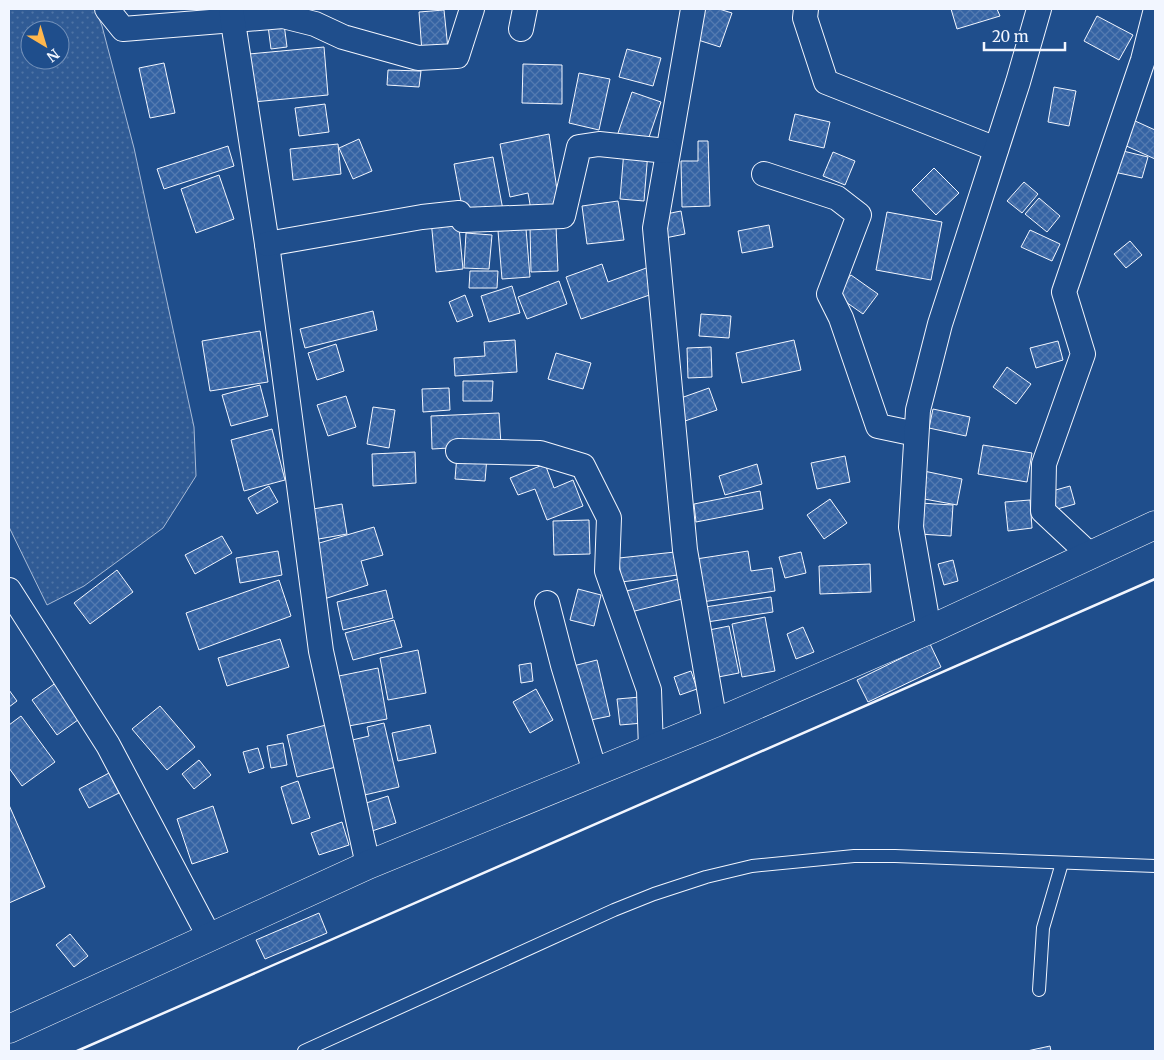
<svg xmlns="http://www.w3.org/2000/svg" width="1164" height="1060" viewBox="0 0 1164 1060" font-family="Merriweather,serif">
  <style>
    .park { fill: url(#park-dots); stroke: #a8bbd7; fill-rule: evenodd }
    .building { fill: url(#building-cross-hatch); stroke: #f2f6ff }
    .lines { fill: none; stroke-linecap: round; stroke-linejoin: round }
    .service-casing { stroke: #f2f6ff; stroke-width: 14 }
    .minor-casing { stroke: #f2f6ff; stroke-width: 26 }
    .tertiary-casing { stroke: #f2f6ff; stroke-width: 29 }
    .service { stroke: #1f4e8c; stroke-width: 12 }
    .minor { stroke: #1f4e8c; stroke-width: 24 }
    .tertiary { stroke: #1f4e8c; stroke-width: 28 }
    .wall { stroke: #f2f6ff; stroke-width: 2.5 }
  </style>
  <defs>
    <pattern id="park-dots" width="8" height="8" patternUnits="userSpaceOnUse" patternTransform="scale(1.25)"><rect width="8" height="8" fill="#305b95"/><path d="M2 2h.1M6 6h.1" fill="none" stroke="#4e73a5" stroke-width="1.8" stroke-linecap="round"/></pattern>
    <pattern id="building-cross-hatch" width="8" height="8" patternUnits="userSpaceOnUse" patternTransform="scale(1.25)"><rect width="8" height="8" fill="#3563a3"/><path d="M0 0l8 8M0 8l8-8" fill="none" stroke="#537ab1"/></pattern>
  </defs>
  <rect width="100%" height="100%" fill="#1f4e8c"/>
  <path class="park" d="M9 9H95L102 26 134 148 194 427 196 476 163 528 84 586 47 605 9 527ZM30 30H60V60H30Z"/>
  <g class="building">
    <path d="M705 9H719L732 13 720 47 695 39Z"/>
    <path d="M951 9H997L1000 16 957 29Z"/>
    <path d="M444 10 448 49 422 52 419 12Z"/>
    <path d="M1097 16 1133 35 1119 60 1084 41Z"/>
    <path d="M284 24 287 47 271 49 268 26Z"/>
    <path d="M324 47 328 95 253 102 249 54Z"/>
    <path d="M627 49 661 58 653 86 619 77Z"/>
    <path d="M164 63 175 113 150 118 139 68Z"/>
    <path d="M523 64 562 65V104L522 103Z"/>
    <path d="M388 70 421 71 419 87 387 85Z"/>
    <path d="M579 73 610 79 599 130 569 123Z"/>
    <path d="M1054 87 1076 91 1069 126 1048 122Z"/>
    <path d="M632 92 661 102 646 146 617 136Z"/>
    <path d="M325 104 329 132 299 136 295 108Z"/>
    <path d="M795 114 830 122 824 148 789 140Z"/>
    <path d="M1133 120 1155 130V159L1122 144Z"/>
    <path d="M549 134 559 204 531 210 528 193 510 197 500 144Z"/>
    <path d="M359 139 372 171 353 179 339 148Z"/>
    <path d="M698 141H708L710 206 682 207 681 161H698Z"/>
    <path d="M338 144 341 174 293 180 290 149Z"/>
    <path d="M228 146 234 166 164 189 157 169Z"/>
    <path d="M624 150 648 152 644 201 620 199Z"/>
    <path d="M1119 150 1148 157 1142 178 1114 172Z"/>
    <path d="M833 152 855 161 845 185 823 176Z"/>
    <path d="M493 157 503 210 464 218 454 164Z"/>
    <path d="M934 168 959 193 936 215 912 190Z"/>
    <path d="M219 175 234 219 196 233 181 189Z"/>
    <path d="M1024 182 1038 194 1022 213 1007 201Z"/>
    <path d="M1039 198 1060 216 1047 232 1025 214Z"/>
    <path d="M618 201 624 240 587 244 582 206Z"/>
    <path d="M681 211 685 234 665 238 661 215Z"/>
    <path d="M887 212 942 222 931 280 876 270Z"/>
    <path d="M458 217 463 269 436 272 431 220Z"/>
    <path d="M769 225 773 247 742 253 738 231Z"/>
    <path d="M556 226 558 271 531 272 530 227Z"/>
    <path d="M526 229 530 277 502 279 498 231Z"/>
    <path d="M1030 230 1060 244 1052 261 1021 247Z"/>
    <path d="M466 233 492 235 489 269 464 268Z"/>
    <path d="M1130 241 1142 255 1126 268 1114 254Z"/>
    <path d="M602 264 608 282 649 267 658 292 581 319 566 277Z"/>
    <path d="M470 271H498L497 288H469Z"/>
    <path d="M851 275 878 294 863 314 836 295Z"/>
    <path d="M559 281 567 304 527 319 518 297Z"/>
    <path d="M512 286 520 313 489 322 481 296Z"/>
    <path d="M465 295 473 316 457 322 449 302Z"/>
    <path d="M373 311 377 330 305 348 300 329Z"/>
    <path d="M701 314 731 316 729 338 699 336Z"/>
    <path d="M260 331 268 382 210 391 202 341Z"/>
    <path d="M515 340 517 372 455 376 454 358 485 356 484 342Z"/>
    <path d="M794 340 801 370 742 383 736 353Z"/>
    <path d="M1058 341 1063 360 1036 368 1030 348Z"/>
    <path d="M336 344 344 371 317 380 308 353Z"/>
    <path d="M711 347 712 377 688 378 687 348Z"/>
    <path d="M556 353 591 363 583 389 548 379Z"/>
    <path d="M1007 367 1031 384 1016 404 993 387Z"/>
    <path d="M463 381H493L492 401H463Z"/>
    <path d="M260 385 268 416 231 426 222 395Z"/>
    <path d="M449 388 450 410 423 412 422 389Z"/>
    <path d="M709 388 717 410 685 421 678 399Z"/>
    <path d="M346 396 356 427 328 436 317 405Z"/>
    <path d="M373 407 395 410 389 448 367 444Z"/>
    <path d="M933 409 970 417 966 436 929 428Z"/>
    <path d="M499 413 501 445 432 449 431 416Z"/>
    <path d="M272 429 285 480 244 491 231 440Z"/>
    <path d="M983 445 1032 453 1027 482 978 474Z"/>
    <path d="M415 452 416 483 373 486 372 454Z"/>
    <path d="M457 455 487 457 485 481 455 479Z"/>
    <path d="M845 456 850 482 817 489 811 463Z"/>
    <path d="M545 464 554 488 573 480 583 506 547 520 535 489 518 495 510 478Z"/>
    <path d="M757 464 762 484 725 495 719 476Z"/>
    <path d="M924 471 962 479 957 505 919 498Z"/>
    <path d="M269 486 278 502 257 514 248 498Z"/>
    <path d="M1070 486 1075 504 1050 511 1045 493Z"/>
    <path d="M760 491 763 509 696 522 694 504Z"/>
    <path d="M830 499 847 523 824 539 807 515Z"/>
    <path d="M1030 500 1032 528 1008 531 1005 502Z"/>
    <path d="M920 503 953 505 951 536 919 534Z"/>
    <path d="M342 504 347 534 313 540 307 510Z"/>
    <path d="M589 520 590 554 554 555 553 521Z"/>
    <path d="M374 527 383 555 361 561 368 585 321 600 312 570 322 567 316 544Z"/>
    <path d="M222 536 232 553 195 574 185 555Z"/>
    <path d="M278 551 282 575 240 583 236 558Z"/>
    <path d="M748 551 751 571 772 568 775 591 702 602 696 559Z"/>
    <path d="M675 552 678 575 621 582 619 558Z"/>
    <path d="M801 552 806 573 785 578 779 557Z"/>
    <path d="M953 560 958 581 944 585 938 564Z"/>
    <path d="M870 564 871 592 820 594 819 566Z"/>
    <path d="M117 570 133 592 90 624 74 603Z"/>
    <path d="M678 579 682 599 631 612 626 591Z"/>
    <path d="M279 580 291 616 199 650 186 613Z"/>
    <path d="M578 589 601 595 594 626 570 620Z"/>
    <path d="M386 590 393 618 343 630 337 602Z"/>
    <path d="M771 597 773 612 707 622 705 607Z"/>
    <path d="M765 617 775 671 742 677 732 624Z"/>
    <path d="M394 620 402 647 353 660 345 633Z"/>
    <path d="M729 626 739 673 713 678 704 631Z"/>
    <path d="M803 627 814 652 796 659 787 634Z"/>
    <path d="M280 639 289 667 227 686 218 658Z"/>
    <path d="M930 644 941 667 868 702 857 680Z"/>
    <path d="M418 650 426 693 388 700 380 658Z"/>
    <path d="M597 660 610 716 586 721 573 666Z"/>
    <path d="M531 663 533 681 521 683 519 665Z"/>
    <path d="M378 668 387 719 343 727 334 677Z"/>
    <path d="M691 671 697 689 680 695 674 677Z"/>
    <path d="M57 682 82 717 57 735 32 700Z"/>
    <path d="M536 689 553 720 530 733 513 702Z"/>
    <path d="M9 690 17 701 9 707Z"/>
    <path d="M640 697 643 723 620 725 617 699Z"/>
    <path d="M160 706 195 747 167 770 132 729Z"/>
    <path d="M21 716 55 762 22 786 9 768V725Z"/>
    <path d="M384 723 399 787 356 797 344 742 369 736 367 727Z"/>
    <path d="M326 725 336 767 297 777 287 735Z"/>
    <path d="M430 725 436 753 398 761 392 733Z"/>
    <path d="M283 743 287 765 271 768 267 746Z"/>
    <path d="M258 748 264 768 249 773 243 752Z"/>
    <path d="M199 760 211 775 194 789 182 774Z"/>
    <path d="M109 773 119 793 89 808 79 789Z"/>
    <path d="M298 781 310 818 292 824 281 787Z"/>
    <path d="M388 796 396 823 372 831 363 804Z"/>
    <path d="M9 805 45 887 9 903Z"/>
    <path d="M213 806 228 852 192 864 177 819Z"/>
    <path d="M342 822 349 845 319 855 311 833Z"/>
    <path d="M319 913 327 933 265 959 256 940Z"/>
    <path d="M70 934 88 956 74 967 56 945Z"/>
    <path d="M1050 1046 1051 1051H1027Z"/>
  </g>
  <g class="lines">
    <defs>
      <g id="service">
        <path d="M1039 990 1043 928 1062 863"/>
        <path d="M304 1051 614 910 654 894 706 877 752 866 854 856H895L1155 866"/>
      </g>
      <g id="minor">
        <path d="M107 9 123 29 283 16 315 24 343 37 418 58 457 56 472 9"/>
        <path d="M231 9 267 244 321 651 368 865"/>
        <path d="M693 9 655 228 685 550 715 723"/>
        <path d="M806 9 805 18 826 82 996 149"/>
        <path d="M521 29 525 9"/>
        <path d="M764 174 837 198 859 215 829 294 841 318 878 426 916 434"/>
        <path d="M267 244 422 217 459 213 463 220 563 216 579 147 599 144 667 151"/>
        <path d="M458 451 540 453 583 466 609 518 607 571 649 690 651 749"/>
        <path d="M1090 555 1043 511 1044 464 1083 354 1064 292 1143 60 1155 13"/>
        <path d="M9 590 108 745 210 938"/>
        <path d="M547 603 563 665 595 772"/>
        <path d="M929 630 911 527 918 410 940 324 1018 82 1039 9"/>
      </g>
      <path id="tertiary" d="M9 1029 368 865 715 723 929 630 1155 525"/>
    </defs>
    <use href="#service" class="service-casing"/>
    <use href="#minor" class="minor-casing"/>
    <use href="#tertiary" class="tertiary-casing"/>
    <use href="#service" class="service"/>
    <use href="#minor" class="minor"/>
    <use href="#tertiary" class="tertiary"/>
    <path class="wall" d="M77 1051 1155 579"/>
  </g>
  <rect width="1164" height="1060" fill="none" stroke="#f2f6ff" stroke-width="20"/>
  <g transform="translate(45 45) rotate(142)"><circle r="24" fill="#1f4e8c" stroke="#7391ba"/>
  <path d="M0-4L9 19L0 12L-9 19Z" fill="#ffb74d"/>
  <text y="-8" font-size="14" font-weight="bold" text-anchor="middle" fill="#f2f6ff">N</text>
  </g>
  <path d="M984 42v8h81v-8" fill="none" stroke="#f2f6ff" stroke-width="2.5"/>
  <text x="992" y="42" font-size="15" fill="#f2f6ff" stroke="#1f4e8c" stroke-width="4" paint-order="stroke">20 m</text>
</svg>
